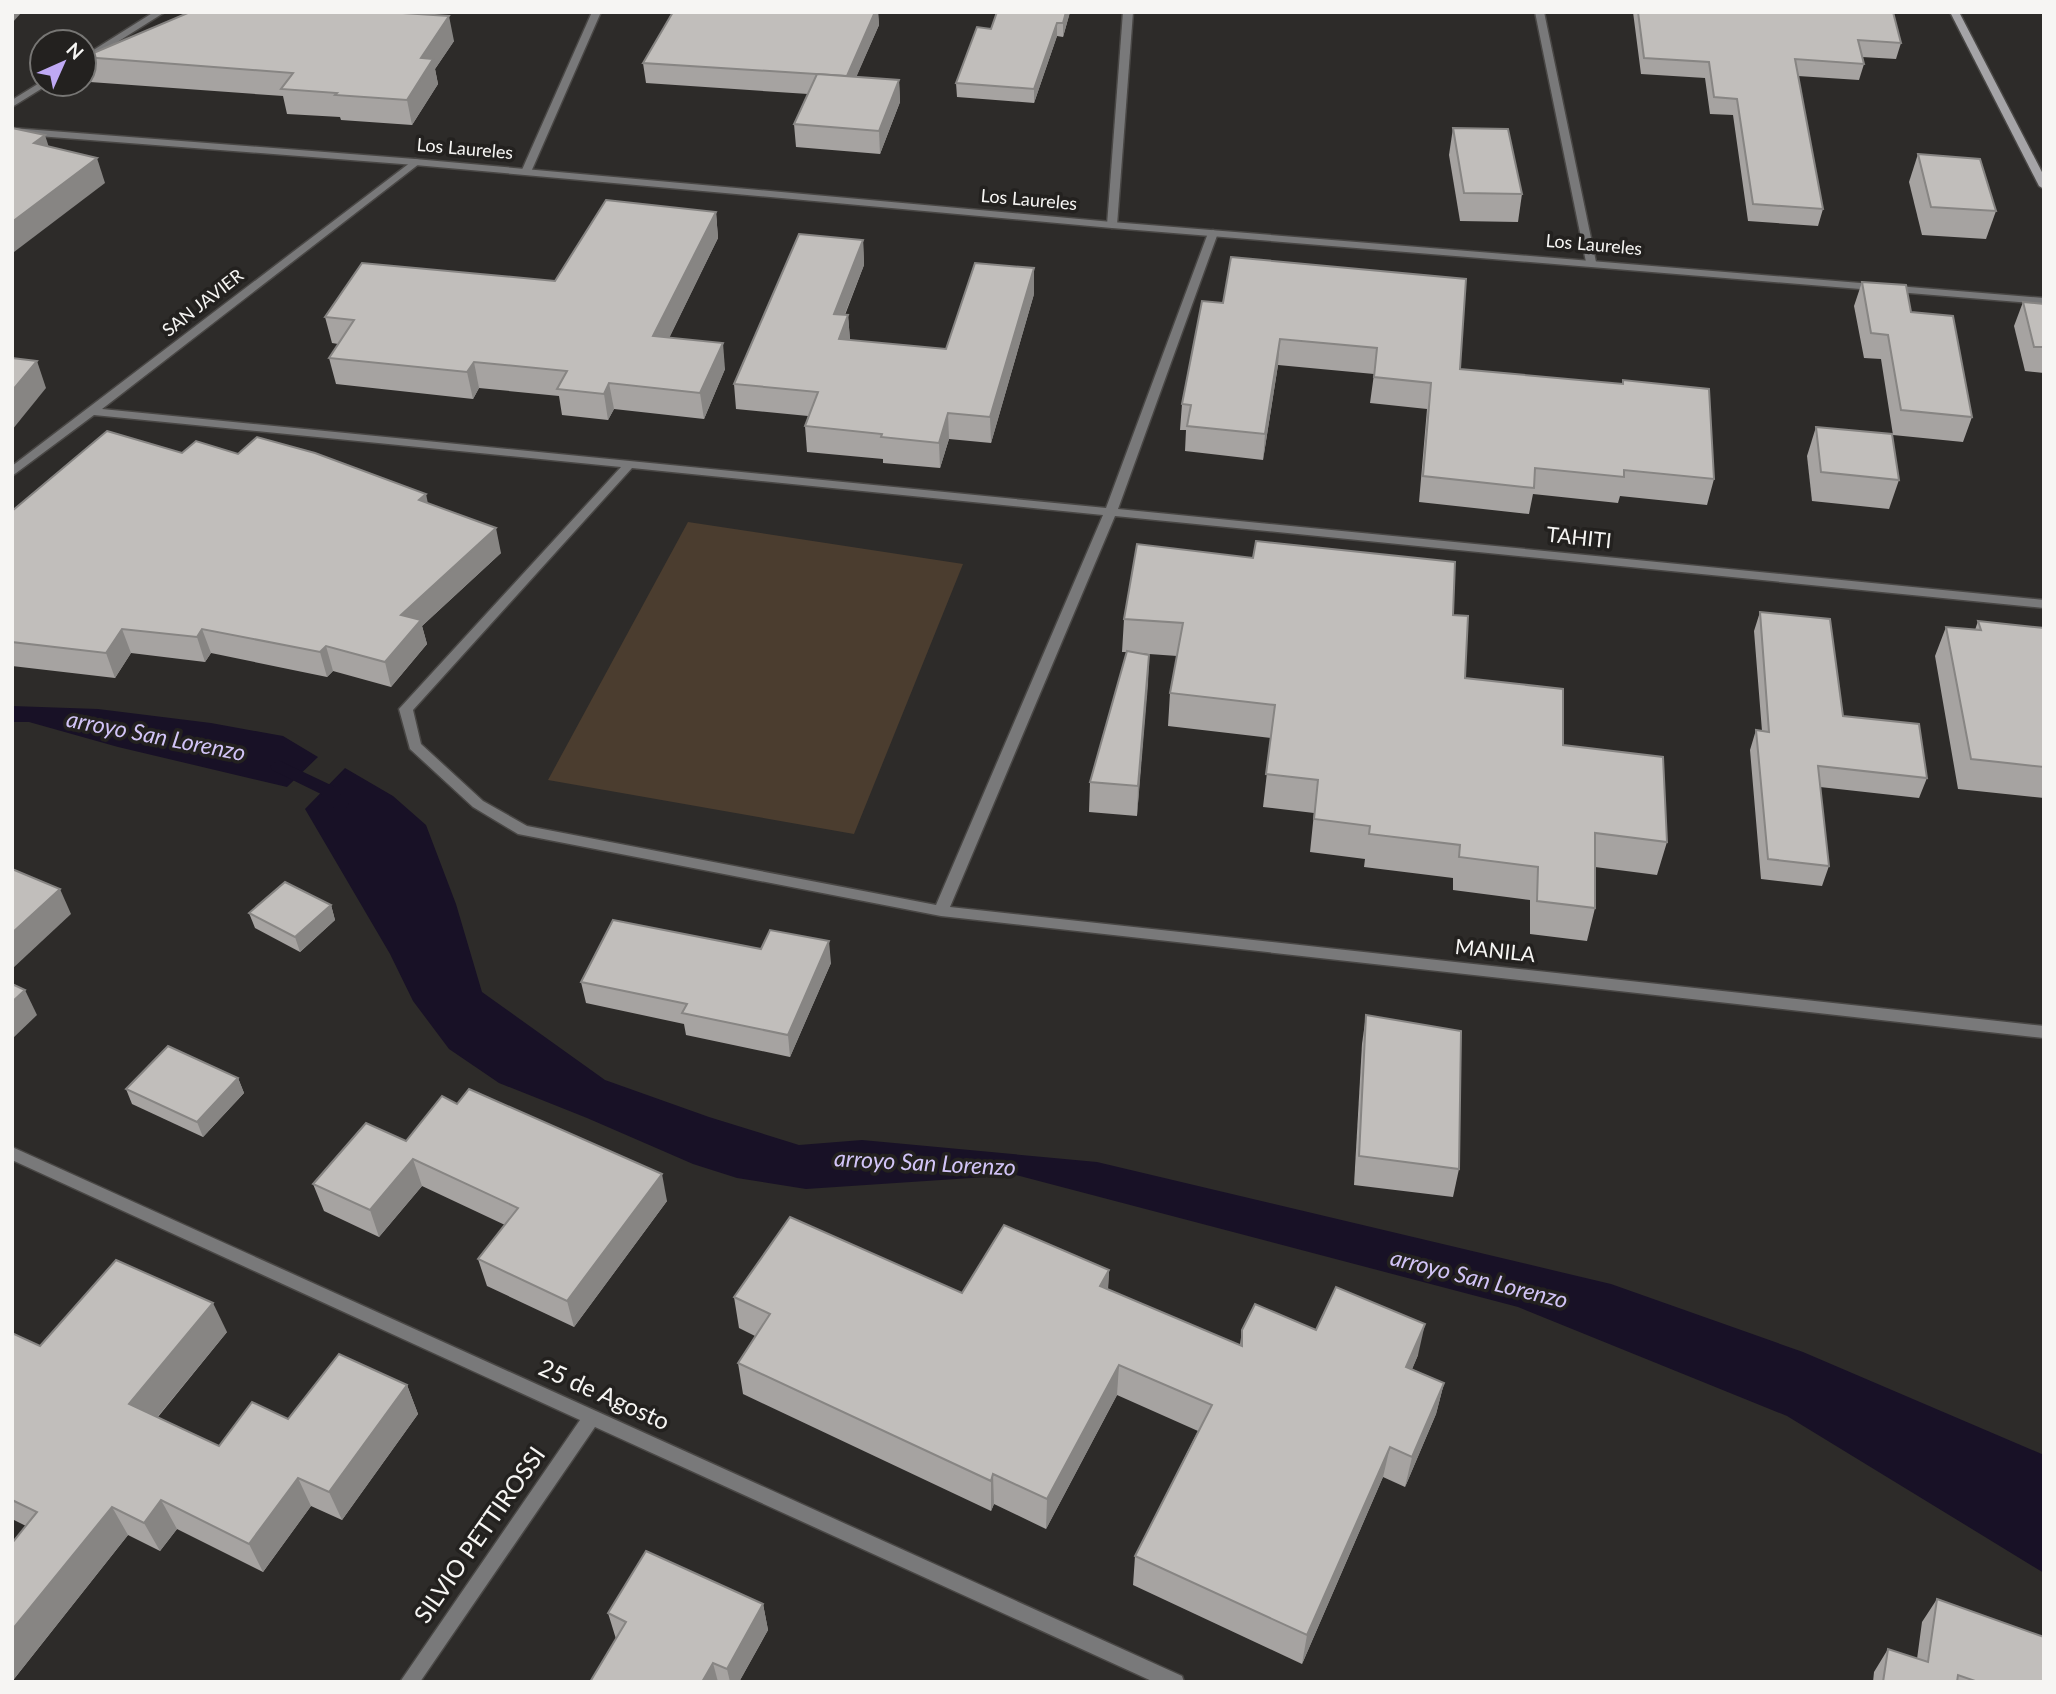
<svg xmlns="http://www.w3.org/2000/svg" width="2056" height="1694" viewBox="0 0 2056 1694" font-family="Lato,sans-serif">
  <style>
    .green { fill: #4b3d2f }
    .water { fill: #181126 }
    .lines { fill: none; stroke-linecap: round; stroke-linejoin: round }
    .stream { fill: #181126; fill-rule: evenodd }
    .minor-casing { stroke: #494745; stroke-width: 3 }
    .tertiary-casing { stroke: #494745; stroke-width: 3 }
    .secondary-casing { stroke: #494745; stroke-width: 3 }
    .minor { fill: #79797a; fill-rule: evenodd }
    .tertiary { fill: #79797a; fill-rule: evenodd }
    .secondary { fill: #a5a4a7; fill-rule: evenodd }
    .wall { fill: #a6a3a1 }
    .shaded-wall { fill: #878583 }
    .building { fill: #c1bebb; stroke: #878583; stroke-width: 2 }
    .labels { text-anchor: middle; stroke-width: 7; stroke-linejoin: round; paint-order: stroke }
    .far-street-label { font-size: 18px; fill: #f6f5f3; stroke: #23211f }
    .street-label { font-size: 21px; fill: #f6f5f3; stroke: #23211f }
    .water-label { font-size: 23px; font-style: italic; fill: #d2c4f7; stroke: #23211f }
    .near-street-label { font-size: 24px; fill: #f6f5f3; stroke: #23211f }
  </style>
  <rect width="100%" height="100%" fill="#2d2b29"/>
  <path class="green" d="M688 522 963 564 854 834 548 780Z"/>
  <g class="water">
    <path d="M12 706 98 709 211 723 283 736 318 757 287 787 118 747 29 722H12Z"/>
    <path d="M345 768 393 796 426 825 456 904 482 992 605 1080 709 1117 799 1145 862 1140 1097 1162 1611 1284 1803 1352 2044 1455V1573L1787 1416 1518 1307 1016 1175 806 1189 737 1178 693 1164 587 1118 499 1083 449 1049 413 1001 390 954 305 809Z"/>
  </g>
  <g class="lines">
    <path class="stream" d="M278 760 333 786 349 804 346 808H334L321 794 272 770 270 766Z"/>
    <defs>
      <g id="minor">
        <path d="M154 12H165L84 63V56Z"/>
        <path d="M592 12H601L531 172 522 174 521 172Z"/>
        <path d="M1123 12H1133L1117 225 1112 228 1107 225Z"/>
        <path d="M1535 12H1544L1596 262 1591 265 1586 262Z"/>
        <path d="M41 82 49 84 12 107V100Z"/>
        <path d="M415 159 419 160V164L102 409 1106 508 1208 233 1213 230 1218 233 1118 509 2044 600V608L1115 516 950 907 2044 1026V1038L941 916 518 834 473 807 410 749 399 709 621 467 94 415 12 476V466ZM632 468 1103 515 936 905 527 826 483 801 421 744 413 710Z"/>
        <path d="M12 1147 1182 1676 1184 1682H1154L595 1427 420 1682H400L580 1420 12 1160Z"/>
      </g>
      <path id="tertiary" d="M12 128 415 159 1112 222 2044 298V304L1112 228 415 165 12 134Z"/>
      <path id="secondary" d="M1950 12H1959L2044 176V189L2039 186Z"/>
    </defs>
    <use href="#minor" class="minor-casing"/>
    <use href="#tertiary" class="tertiary-casing"/>
    <use href="#secondary" class="secondary-casing"/>
    <use href="#minor" class="minor"/>
    <use href="#tertiary" class="tertiary"/>
    <use href="#secondary" class="secondary"/>
  </g>
  <g class="wall">
    <path d="M185 12H387L454 41 435 69 438 84 412 125 341 120 340 117 287 114 283 96 90 82 84 64V57L188 13Z"/>
    <path d="M875 12H878L879 25 856 77 899 80 900 102 880 154 796 147 794 124 808 94 646 83 643 63Z"/>
    <path d="M1070 12 1063 37 1057 36 1034 103 957 97 956 83 991 29Z"/>
    <path d="M1633 12H1893L1901 43 1896 59 1862 57 1864 64 1859 80 1798 76 1823 209 1818 226 1748 221 1733 115 1710 114 1705 78 1641 74Z"/>
    <path d="M1453 128 1522 194 1518 222 1460 221 1449 155Z"/>
    <path d="M1918 154 1996 211 1986 239 1922 235 1909 182Z"/>
    <path d="M716 212 718 238 669 338 725 369 704 419 614 409 608 420 562 415 559 396 479 388 473 399 336 384 329 358 338 344 332 343 325 317 555 281Z"/>
    <path d="M863 240 864 265 845 315H848L850 340 946 349 1034 294 991 443 949 439 940 468 883 463V459L807 452 805 426 808 416 736 409 734 384Z"/>
    <path d="M1862 282 1911 312 1972 417 1963 442 1893 435 1881 359 1864 358 1854 306Z"/>
    <path d="M1202 301 1460 369 1623 384V380L1714 479 1707 505 1620 496 1618 503 1533 494 1529 514 1419 502 1427 409 1370 403 1374 374 1278 365 1263 460 1185 451 1186 430H1180L1182 404Z"/>
    <path d="M2023 302 2044 304V373L2025 371 2014 326Z"/>
    <path d="M1816 427 1899 480 1889 509 1812 501 1807 456Z"/>
    <path d="M182 453 238 454 428 503 501 553 422 626 427 644 391 687 333 671 327 677 211 653 205 662 131 653 115 678 12 666V511Z"/>
    <path d="M1760 612 1843 716 1927 778 1919 798 1820 787 1829 866 1822 886 1761 879 1750 750 1756 730 1762 731 1754 631Z"/>
    <path d="M1453 615 1465 678 1563 745 1667 842 1657 875 1595 867V908L1587 941 1530 934V900L1453 890V878L1364 867 1365 859 1310 852 1314 813 1263 807 1271 738 1168 726 1170 693 1177 656 1135 653 1149 655 1137 816 1089 812 1090 782 1127 652H1122L1124 619Z"/>
    <path d="M1978 621 2044 628V798L1958 789 1935 656 1946 627 1975 630Z"/>
    <path d="M331 905 335 920 300 952 255 928 249 913Z"/>
    <path d="M831 963 790 1057 686 1035 684 1024 586 1003 581 982Z"/>
    <path d="M1366 1015 1459 1169 1453 1197 1354 1185 1362 1044Z"/>
    <path d="M238 1078 244 1093 203 1137 132 1104 126 1089Z"/>
    <path d="M406 1141 667 1201 574 1327 487 1286 478 1259 505 1225 422 1186 379 1237 324 1211 313 1184Z"/>
    <path d="M1109 1270 1108 1290 1240 1345 1242 1330H1316L1418 1355 1412 1369 1444 1383 1436 1414 1405 1487 1383 1477 1302 1664 1133 1585 1135 1556 1198 1431 1117 1395 1046 1529 994 1504 991 1511 743 1394 738 1363 755 1336 739 1328 734 1297 962 1293Z"/>
    <path d="M227 1332 158 1417 219 1446 288 1419 407 1385 418 1414 342 1520 311 1506 263 1572 177 1529 160 1551 128 1535 14 1679 12 1678V1543L26 1526 12 1519V1333L40 1346Z"/>
    <path d="M1937 1599 2044 1682H1873L1874 1672 1888 1649 1917 1659 1922 1622Z"/>
    <path d="M763 1604 768 1630 739 1682H590L616 1639 608 1613Z"/>
  </g>
  <g class="shaded-wall">
    <path d="M12 12H22L12 23Z"/>
    <path d="M875 12H878L879 25 848 96 847 76Z"/>
    <path d="M1066 12H1070L1063 37V23Z"/>
    <path d="M449 16 454 41 435 69 438 84 412 125 407 100 421 58Z"/>
    <path d="M1057 23V36L1034 103V89Z"/>
    <path d="M899 80 900 102 880 154 879 131Z"/>
    <path d="M45 135 53 160 34 143Z"/>
    <path d="M97 158 105 183 14 252 12 248V222Z"/>
    <path d="M716 212 718 238 657 363 653 336Z"/>
    <path d="M863 240 864 265 835 339 834 314Z"/>
    <path d="M1034 268V294L991 443 990 417Z"/>
    <path d="M848 315 850 340 839 339Z"/>
    <path d="M1280 339 1278 365 1263 460 1265 434Z"/>
    <path d="M723 343 725 369 704 419 700 393Z"/>
    <path d="M37 361 46 388 12 430V391Z"/>
    <path d="M474 362 479 388 473 399 467 372Z"/>
    <path d="M609 383 614 409 608 420 604 394Z"/>
    <path d="M948 413 949 439 940 468 939 443Z"/>
    <path d="M426 494 431 518 419 500Z"/>
    <path d="M496 528 501 553 422 626 427 644 391 687 385 662 401 615Z"/>
    <path d="M122 629 131 653 115 678 106 653Z"/>
    <path d="M202 629 211 653 205 662 197 637Z"/>
    <path d="M326 646 333 671 327 677 320 652Z"/>
    <path d="M1149 655 1148 685 1137 816 1138 786Z"/>
    <path d="M60 889 71 914 12 969V933Z"/>
    <path d="M331 905 335 920 300 952 295 937Z"/>
    <path d="M829 941 831 963 790 1057 788 1035Z"/>
    <path d="M25 990 37 1015 12 1039V1002Z"/>
    <path d="M238 1078 244 1093 203 1137 197 1122Z"/>
    <path d="M413 1159 422 1186 379 1237 370 1210Z"/>
    <path d="M662 1174 667 1201 574 1327 567 1301Z"/>
    <path d="M1109 1270 1107 1301 1100 1286Z"/>
    <path d="M213 1303 227 1332 145 1432 129 1404Z"/>
    <path d="M1425 1324 1418 1355 1400 1398 1406 1367Z"/>
    <path d="M1119 1365 1117 1395 1046 1529 1047 1499Z"/>
    <path d="M1444 1383 1436 1414 1405 1487 1412 1457Z"/>
    <path d="M407 1385 418 1414 342 1520 329 1492Z"/>
    <path d="M1390 1447 1383 1477 1302 1664 1307 1635Z"/>
    <path d="M993 1474 994 1504 991 1511V1481Z"/>
    <path d="M298 1478 311 1506 263 1572 249 1544Z"/>
    <path d="M161 1500 177 1529 160 1551 144 1523Z"/>
    <path d="M112 1507 128 1535 14 1679 12 1677V1630Z"/>
    <path d="M763 1604 768 1630 739 1682H730L727 1669Z"/>
    <path d="M713 1663 718 1682H702Z"/>
  </g>
  <g class="building">
    <path d="M190 12H387L449 16 421 58 433 59 407 100 335 95 337 93 281 89 293 73 84 57Z"/>
    <path d="M673 12H875L847 76 643 63Z"/>
    <path d="M997 12H1066L1063 23H1057L1034 89 956 83 977 27 991 29Z"/>
    <path d="M1638 12H1893L1901 43 1858 40 1864 64 1795 59 1823 209 1753 204 1737 99 1714 97 1709 62 1644 58Z"/>
    <path d="M817 74 899 80 879 131 794 124Z"/>
    <path d="M12 128 45 135 34 143 97 158 12 222Z"/>
    <path d="M1453 128 1508 129 1522 194 1464 193Z"/>
    <path d="M1918 154 1980 159 1996 211 1931 207Z"/>
    <path d="M606 200 716 212 653 336 723 343 700 393 609 383 604 394 557 389 567 371 474 362 467 372 329 358 354 320 325 317 362 263 555 281Z"/>
    <path d="M799 234 863 240 834 314 848 315 839 339 946 349 975 263 1034 268 990 417 948 413 939 443 881 437 882 434 805 426 818 392 734 384Z"/>
    <path d="M1231 257 1466 279 1460 369 1623 384V380L1709 389 1714 479 1624 470V477L1535 468 1534 488 1423 476 1431 383 1374 377 1377 348 1280 339 1265 434 1187 426 1191 405 1182 404 1202 301 1223 303Z"/>
    <path d="M1862 282 1906 285 1911 312 1953 316 1972 417 1901 410 1888 335 1871 333Z"/>
    <path d="M2023 302 2044 304V347H2034Z"/>
    <path d="M12 358 37 361 12 391Z"/>
    <path d="M1816 427 1892 434 1899 480 1821 472Z"/>
    <path d="M107 431 182 453 196 441 238 454 257 437 315 453 426 494 419 500 496 528 401 615 421 620 385 662 326 646 320 652 202 629 197 637 122 629 106 653 12 642V511Z"/>
    <path d="M1256 541 1455 562 1453 615 1468 616 1465 678 1563 689V745L1663 757 1667 842 1595 833V908L1537 901 1538 867 1459 857 1460 845 1369 834 1370 826 1314 819 1318 780 1266 774 1275 705 1170 693 1183 623 1124 619 1137 544 1253 558Z"/>
    <path d="M1760 612 1830 619 1843 716 1919 724 1927 778 1818 766 1829 866 1768 859 1756 730 1769 732Z"/>
    <path d="M1978 621 2044 628V767L1971 759 1946 627 1981 630Z"/>
    <path d="M1127 651 1149 655 1138 786 1090 782Z"/>
    <path d="M12 869 60 889 12 933Z"/>
    <path d="M285 882 331 905 295 937 249 913Z"/>
    <path d="M613 920 761 949 770 930 829 941 788 1035 682 1013 687 1004 581 982Z"/>
    <path d="M12 984 25 990 12 1002Z"/>
    <path d="M1366 1015 1461 1031 1459 1169 1359 1156Z"/>
    <path d="M168 1046 238 1078 197 1122 126 1089Z"/>
    <path d="M469 1089 662 1174 567 1301 478 1259 518 1208 413 1159 370 1210 313 1184 366 1123 406 1141 442 1096 457 1104Z"/>
    <path d="M790 1217 962 1293 1004 1225 1109 1270 1100 1286 1242 1346V1330L1255 1304 1316 1330 1336 1287 1425 1324 1406 1367 1444 1383 1412 1457 1390 1447 1307 1635 1135 1556 1212 1405 1119 1365 1047 1499 993 1474 991 1481 738 1363 770 1314 734 1297Z"/>
    <path d="M116 1260 213 1303 129 1404 219 1446 252 1402 288 1419 339 1354 407 1385 329 1492 298 1478 249 1544 161 1500 144 1523 112 1507 12 1630V1543L37 1512 12 1500V1333L40 1346Z"/>
    <path d="M646 1551 763 1604 727 1669 713 1663 702 1682H590L626 1622 608 1613Z"/>
    <path d="M1937 1599 2044 1637V1682H1978L1958 1675 1957 1682H1883L1888 1649 1928 1662Z"/>
  </g>
  <g class="labels">
    <g class="far-street-label">
      <text transform="translate(465 149) rotate(5)" y="6">Los Laureles</text>
      <text transform="translate(1029 200) rotate(5)" y="6">Los Laureles</text>
      <text transform="translate(1594 245) rotate(5)" y="6">Los Laureles</text>
      <text transform="translate(203 303) rotate(-38)" y="6">SAN JAVIER</text>
    </g>
    <g class="street-label">
      <text transform="translate(1579 538) rotate(6)" y="7">TAHITI</text>
      <text transform="translate(1495 951) rotate(6)" y="7">MANILA</text>
    </g>
    <g class="water-label">
      <text transform="translate(156 736) rotate(11)" y="8">arroyo San Lorenzo</text>
      <text transform="translate(925 1163) rotate(3)" y="8">arroyo San Lorenzo</text>
      <text transform="translate(1479 1279) rotate(14)" y="8">arroyo San Lorenzo</text>
    </g>
    <g class="near-street-label">
      <text transform="translate(604 1395) rotate(24)" y="8">25 de Agosto</text>
      <text transform="translate(480 1535) rotate(-55)" y="8">SILVIO PETTIROSSI</text>
    </g>
  </g>
  <rect width="2056" height="1694" fill="none" stroke="#f6f5f3" stroke-width="28"/>
  <g transform="translate(63 63) rotate(45)"><circle r="33" fill="#23211f" stroke="#777674" stroke-width="2"/>
  <path d="M0-5L12 26L0 18L-12 26Z" fill="#bfa9f4"/>
  <text y="-10" font-size="19" font-weight="bold" text-anchor="middle" fill="#f6f5f3">N</text>
  </g>
</svg>
